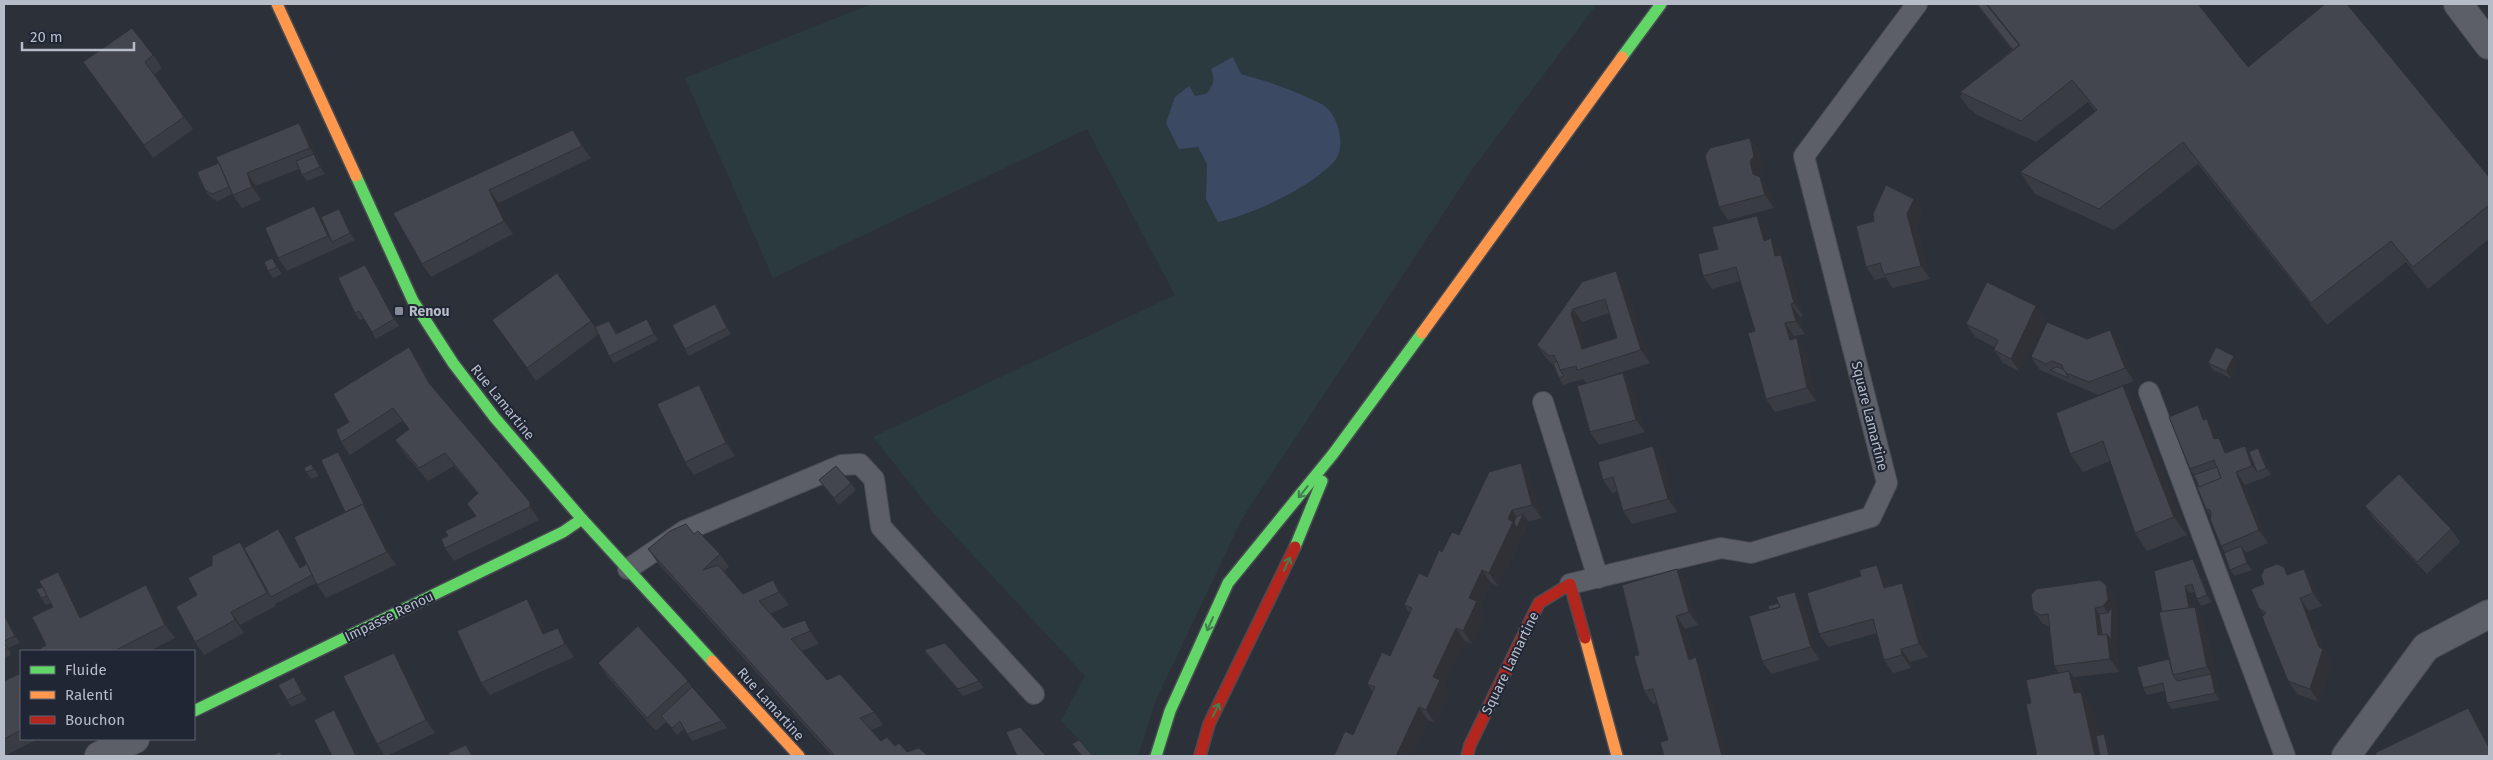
<svg xmlns="http://www.w3.org/2000/svg" width="2493" height="760" viewBox="0 0 2493 760" font-family="'Fira Sans',sans-serif">
  <style>
    .green { fill: #2a3a3f }
    .water { fill: #3c4962 }
    .lines { fill: none; stroke-linecap: round; stroke-linejoin: round }
    .lane-casing { stroke: #484b52; stroke-width: 22 }
    .street-casing { stroke: #484b52; stroke-width: 30 }
    .fast-casing { stroke: #484b52; stroke-width: 14 }
    .slow-casing { stroke: #484b52; stroke-width: 14 }
    .jam-casing { stroke: #484b52; stroke-width: 14 }
    .lane { stroke: #5c5f67; stroke-width: 20 }
    .street { stroke: #5c5f67; stroke-width: 28 }
    .fast { stroke: #63d668; stroke-width: 11 }
    .slow { stroke: #ff974d; stroke-width: 11 }
    .jam { stroke: #b3261e; stroke-width: 11 }
    .wall { fill: #3a3c43; fill-rule: evenodd }
    .shaded-wall { fill: #2f3137 }
    .building { fill: #43464e; stroke: #2f3137; fill-rule: evenodd }
    .oneway { stroke: #427e4e }
    .poi-dot { fill: #868b97; stroke: #202634; stroke-width: 2 }
    .labels { text-anchor: middle; stroke-width: 4; stroke-linejoin: round; paint-order: stroke }
    .poi-label { font-size: 14px; font-weight: bold; fill: #b7bcc9; stroke: #202634; text-anchor: start }
    .street-label { font-size: 14px; fill: #b7bcc9; stroke: #202634 }
  </style>
  <rect width="100%" height="100%" fill="#2c3039"/>
  <path class="green" d="M871 4H1597L1474 167 1242 519 1156 700 1138 756H1092L1061 720 1085 676 931 510 873 437 1175 295 1087 129 773 278 685 78Z"/>
  <path class="water" d="M1233 57 1241 74C1266 81 1289 88 1313 100 1317 102 1323 104 1326 107 1339 118 1347 149 1333 163 1307 189 1254 214 1218 222L1206 199 1207 164 1198 147 1179 149 1166 123 1175 97 1189 86 1195 96 1206 94C1214 85 1215 80 1211 69Z"/>
  <g class="lines">
    <defs>
      <g id="lane">
        <path d="M2149 392 2285 756"/>
        <path d="M1543 402 1598 578"/>
        <path d="M628 569 684 531 842 465 860 464 874 479 881 527 1034 694"/>
        <path d="M1570 584 1721 548 1751 553 1871 517 1887 483 1804 156 1917 4"/>
      </g>
      <g id="street">
        <path d="M2458 4 2489 45"/>
        <path d="M99 756 135 739"/>
        <path d="M2346 756 2426 647 2489 614"/>
      </g>
      <g id="fast">
        <path d="M1622 57 1661 4"/>
        <path d="M356 176 413 301 453 363 495 418 582 519 712 661"/>
        <path d="M1295 547 1322 481"/>
        <path d="M194 711 563 532 582 519"/>
        <path d="M1156 756 1170 711 1228 583 1333 454 1422 333"/>
      </g>
      <g id="slow">
        <path d="M277 4 356 176"/>
        <path d="M1422 333 1622 57"/>
        <path d="M1585 638 1617 756"/>
        <path d="M712 661 799 756"/>
      </g>
      <g id="jam">
        <path d="M1200 756 1209 724 1295 547"/>
        <path d="M1467 756 1470 745 1539 603 1570 584 1585 638"/>
      </g>
    </defs>
    <use href="#lane" class="lane-casing"/>
    <use href="#street" class="street-casing"/>
    <use href="#fast" class="fast-casing"/>
    <use href="#slow" class="slow-casing"/>
    <use href="#jam" class="jam-casing"/>
    <use href="#lane" class="lane"/>
    <use href="#street" class="street"/>
    <use href="#fast" class="fast"/>
    <use href="#slow" class="slow"/>
    <use href="#jam" class="jam"/>
  </g>
  <g class="wall">
    <path d="M1976 4H2198L2248 67 2489 177V239L2428 289 2406 262 2327 325 2198 164 2114 230 2035 194 2020 172 2095 111 2088 102 2036 142 1975 114 1972 110 1969 109 1960 96 1962 95 1960 92 2012 50Z"/>
    <path d="M153 55 162 68 154 75 193 129 153 158 83 62Z"/>
    <path d="M299 123 308 136 325 174 307 181 302 175 299 169 256 186 261 200 242 208 232 194 217 201 210 197 205 190 219 163Z"/>
    <path d="M573 130 582 143 591 158 499 203 513 234 431 277 422 264 393 213Z"/>
    <path d="M1750 138 1759 151 1764 169 1759 175 1760 177 1769 190 1774 208 1728 220 1719 207Z"/>
    <path d="M314 206 321 216H344L355 240 287 271 278 258Z"/>
    <path d="M1923 212 1916 227 1930 279 1893 288 1885 277 1875 280 1866 267Z"/>
    <path d="M1757 216 1766 228 1769 239 1771 238 1780 251 1781 255 1790 268 1803 316 1800 317 1805 334 1794 336 1795 339 1806 351 1816 401 1775 412 1766 399 1755 331 1740 281 1712 289 1703 276 1718 249Z"/>
    <path d="M272 258 277 265 282 274 273 278 268 271Z"/>
    <path d="M370 271 399 326 376 339 364 318 360 320 355 313Z"/>
    <path d="M557 273 595 327 609 321 617 333 652 326 658 340 614 363 609 356 599 334 536 381 492 320Z"/>
    <path d="M1582 282 1625 284 1650 363 1588 383 1623 373 1632 386 1645 432 1599 445 1590 432 1586 383 1583 379 1563 385 1559 378 1554 366 1546 358 1537 345ZM1609 313 1617 338 1586 348 1580 327 1582 322Z"/>
    <path d="M715 304 720 311 731 334 689 356 685 349Z"/>
    <path d="M2036 306 2046 319 2020 372 2003 363 1994 350 1995 347 1975 337 1966 324Z"/>
    <path d="M2087 339 2119 343 2134 381 2098 395 2040 370 2031 357Z"/>
    <path d="M418 360 434 389 539 515V520L454 561 445 548 448 536 476 516 467 504 478 494 454 466 428 481 404 453 395 440 409 429 402 421 350 455 341 442 349 422Z"/>
    <path d="M2208 363H2238L2231 378 2213 370Z"/>
    <path d="M2123 386 2136 404 2187 535 2147 551 2135 533 2110 461 2083 472 2070 454Z"/>
    <path d="M708 398 735 456 694 475 685 462Z"/>
    <path d="M2198 405 2216 432 2218 438 2228 452 2245 446 2249 452 2263 455 2271 475 2245 485 2268 543 2245 553 2252 570 2235 576 2230 570 2225 552 2221 546 2210 515 2206 509 2199 487 2194 475 2190 469Z"/>
    <path d="M1653 446 1662 459 1677 512 1632 524 1623 511 1618 491 1612 493 1603 480Z"/>
    <path d="M343 459 396 565 326 598 316 583 275 604 276 606 240 625 244 633 204 655 195 642 212 565 240 542 244 548 283 536 300 567 307 564 345 512Z"/>
    <path d="M1521 463 1530 476 1542 518 1528 522 1498 586 1491 583 1481 606 1486 614 1472 644 1465 641 1453 665 1444 686 1449 693 1435 723 1428 720 1411 756H1334L1353 735 1373 692 1367 684 1390 656 1410 613 1404 605 1427 577 1442 552 1459 535Z"/>
    <path d="M311 464 319 476 311 479 306 472Z"/>
    <path d="M819 480 851 483 856 490 839 505 824 487Z"/>
    <path d="M2365 506 2451 529 2460 542 2427 574 2374 519Z"/>
    <path d="M648 549 720 554 729 567 724 571 743 594 773 580 782 593 789 605 770 614 783 628 805 620 814 633 819 644 802 651 827 680 874 712 883 725 871 730 881 741 895 746 907 752 928 756H832L657 562Z"/>
    <path d="M2198 566 2211 602 2201 606 2197 599 2194 592 2189 593 2192 607H2195L2204 620 2220 700 2172 709 2167 703 2164 691 2147 695 2143 688 2169 659 2162 612Z"/>
    <path d="M1677 569 1686 582 1698 625 1685 629 1694 658 1705 670 1668 740 1657 703 1653 704 1644 691 1639 655Z"/>
    <path d="M2304 569 2313 582 2322 606 2309 611 2325 652 2332 662 2319 702 2297 694 2288 681 2264 615 2259 608 2289 574Z"/>
    <path d="M58 572 67 585 82 617 146 585 155 598 175 638 149 651H39L46 645 53 607 51 603 46 605 41 598 43 587Z"/>
    <path d="M1886 578 1889 586 1911 596 1928 657 1910 662 1911 668 1893 673 1884 660 1877 633 1828 647 1819 634Z"/>
    <path d="M2106 585 2115 598 2117 613 2116 647 2119 672 2074 677 2082 688 2083 696 2093 710 2099 735 2104 734 2108 741 2031 703 2059 673 2054 666 2049 627 2042 623 2033 610Z"/>
    <path d="M1795 592 1804 604 1820 660 1771 674 1762 661 1769 610Z"/>
    <path d="M536 612 546 633 567 641 574 657 490 695 481 683Z"/>
    <path d="M4 613 20 643 8 648 11 655 5 658 4 657Z"/>
    <path d="M924 650 979 681 984 688 963 696 929 657Z"/>
    <path d="M598 663 688 681 692 687 722 721 727 728 692 741 684 729 677 735 666 722 656 731 607 676Z"/>
    <path d="M403 666 435 733 387 756H385L377 744Z"/>
    <path d="M294 677 299 684 307 700 291 707 287 700Z"/>
    <path d="M21 678V739H33L34 741 4 756V681Z"/>
  </g>
  <g class="shaded-wall">
    <path d="M299 123 308 136 325 174 320 167 314 154 310 148Z"/>
    <path d="M573 130 582 143 591 158 582 146Z"/>
    <path d="M1750 138 1759 151 1764 169 1759 175 1763 186 1753 174 1750 162Z"/>
    <path d="M247 173 256 186 261 200 252 187Z"/>
    <path d="M1760 177 1769 190 1774 208 1765 195Z"/>
    <path d="M489 190 499 203 513 234 504 221Z"/>
    <path d="M1914 199 1923 212 1916 227 1930 279 1921 266 1907 214Z"/>
    <path d="M314 206 323 218 332 242 328 236Z"/>
    <path d="M339 209 344 216 355 240 350 233Z"/>
    <path d="M1757 216 1766 228 1773 253 1764 241Z"/>
    <path d="M1771 238 1780 251 1784 269 1775 256Z"/>
    <path d="M1781 255 1790 268 1803 316 1794 303Z"/>
    <path d="M272 258 277 265 282 274 277 267Z"/>
    <path d="M365 265 370 271 399 326 394 319Z"/>
    <path d="M1616 271 1625 284 1650 363 1641 350Z"/>
    <path d="M715 304 720 311 731 334 727 328Z"/>
    <path d="M1791 304 1800 317 1805 334 1796 321Z"/>
    <path d="M2036 306 2046 319 2020 372 2011 359Z"/>
    <path d="M1573 309 1582 322 1580 327 1591 362 1582 349 1571 314Z"/>
    <path d="M647 319 652 326 658 340 654 334Z"/>
    <path d="M1785 323 1794 336 1799 353 1790 340Z"/>
    <path d="M2110 330 2119 343 2134 381 2125 368Z"/>
    <path d="M1797 338 1806 351 1816 401 1807 388Z"/>
    <path d="M409 347 418 360 438 396 429 383Z"/>
    <path d="M2234 356 2238 363 2231 378 2226 371Z"/>
    <path d="M1623 373 1632 386 1645 432 1636 420Z"/>
    <path d="M699 385 708 398 735 456 726 443Z"/>
    <path d="M2123 386 2136 404 2187 535 2174 517Z"/>
    <path d="M2198 405 2216 432 2223 452 2214 439 2203 420Z"/>
    <path d="M2219 438 2228 451 2234 466 2225 453Z"/>
    <path d="M1653 446 1662 459 1677 512 1668 499Z"/>
    <path d="M2245 446 2254 459 2257 472 2252 466Z"/>
    <path d="M2258 448 2263 455 2271 475 2266 468Z"/>
    <path d="M338 452 343 459 396 565 387 552 363 504Z"/>
    <path d="M1521 463 1530 476 1542 518 1532 505Z"/>
    <path d="M2236 472 2245 485 2268 543 2259 530Z"/>
    <path d="M530 502 539 515V520L530 507Z"/>
    <path d="M1512 510 1520 522 1523 514 1528 521 1498 586 1489 573Z"/>
    <path d="M278 529 283 536 304 575 300 568Z"/>
    <path d="M2241 546 2246 553 2252 570 2247 563Z"/>
    <path d="M2193 559 2198 566 2211 602 2207 595Z"/>
    <path d="M1877 565 1886 578 1893 601 1884 588Z"/>
    <path d="M1677 569 1686 582 1698 625 1689 612Z"/>
    <path d="M2304 569 2313 582 2322 606 2313 593Z"/>
    <path d="M1482 570 1491 583 1481 606 1486 614 1472 644 1463 631 1469 598Z"/>
    <path d="M58 572 67 585 89 631 80 618Z"/>
    <path d="M773 580 782 593 789 605 779 592Z"/>
    <path d="M1902 583 1911 596 1928 657 1919 644Z"/>
    <path d="M146 585 155 598 175 638 165 625Z"/>
    <path d="M2106 585 2115 598 2117 613 2116 647 2119 672 2110 659 2107 634 2112 619 2103 606Z"/>
    <path d="M2185 586 2189 593 2195 621 2190 614Z"/>
    <path d="M1795 592 1804 604 1820 660 1811 647Z"/>
    <path d="M2300 598 2309 611 2325 652 2332 662 2319 702 2310 689 2319 647Z"/>
    <path d="M527 599 536 612 552 647 543 634Z"/>
    <path d="M2195 607 2204 620 2220 700 2215 693 2211 674 2207 667Z"/>
    <path d="M2095 608 2104 621 2107 641 2098 635Z"/>
    <path d="M231 612 240 625 244 633 235 620Z"/>
    <path d="M4 613 20 643 15 636 4 615Z"/>
    <path d="M1676 616 1685 629 1698 673 1689 660Z"/>
    <path d="M805 620 814 633 819 644 810 631Z"/>
    <path d="M558 628 567 641 574 657 565 644Z"/>
    <path d="M1456 628 1465 641 1444 686 1449 693 1435 723 1426 710 1433 677Z"/>
    <path d="M1901 649 1910 662 1911 668 1902 655Z"/>
    <path d="M394 653 403 666 435 733 426 720Z"/>
    <path d="M1696 657 1705 670 1728 756H1722Z"/>
    <path d="M2069 671 2082 688 2083 696 2093 710 2104 756H2095L2074 693Z"/>
    <path d="M294 677 299 684 307 700 302 693Z"/>
    <path d="M1419 707 1428 720 1411 756H1396Z"/>
    <path d="M2468 708 2477 721 2489 744V748Z"/>
    <path d="M334 710 343 723 359 756H356Z"/>
    <path d="M2104 734 2108 741 2112 756H2109Z"/>
  </g>
  <g class="building">
    <path d="M1977 4H1986L2019 45 2013 50Z"/>
    <path d="M1987 4H2198L2248 67 2325 4H2347L2489 177V205L2413 267 2391 241 2311 303 2183 142 2099 209 2020 172 2097 110 2072 80 2021 121 1960 92 2020 45Z"/>
    <path d="M132 28 153 55 145 62 184 117 144 145 83 62Z"/>
    <path d="M299 123 310 148 247 173 252 187 233 195 216 157Z"/>
    <path d="M573 130 582 146 489 190 504 221 422 264 393 213Z"/>
    <path d="M1750 138 1754 156 1750 162 1753 174 1760 177 1765 195 1719 207 1705 156 1710 148Z"/>
    <path d="M314 154 320 167 302 175 296 161Z"/>
    <path d="M219 163 229 187 212 194 205 190 197 172Z"/>
    <path d="M1886 185 1914 199 1907 214 1921 266 1884 275 1880 263 1866 267 1856 226 1874 221 1873 214Z"/>
    <path d="M314 206 328 236 278 258 265 228Z"/>
    <path d="M339 209 350 233 332 242 321 217Z"/>
    <path d="M1757 216 1764 241 1771 238 1775 256 1781 255 1794 303 1791 304 1796 321 1785 323 1790 340 1797 338 1807 388 1766 399 1748 333 1755 331 1736 267 1703 276 1698 254 1718 249 1712 227Z"/>
    <path d="M272 258 277 267 268 271 264 262Z"/>
    <path d="M365 265 394 319 372 332 359 311 355 313 338 278Z"/>
    <path d="M1616 271 1641 350 1577 370 1576 366 1560 370 1554 355 1549 356 1537 345 1582 282ZM1605 299 1617 338 1582 349 1571 314 1573 309Z"/>
    <path d="M557 273 591 321 527 368 492 320Z"/>
    <path d="M1987 282 2036 306 2011 359 1994 350 1998 340 1966 324Z"/>
    <path d="M715 304 727 328 685 349 672 325Z"/>
    <path d="M647 319 654 334 609 356 595 327 609 321 616 334Z"/>
    <path d="M2047 322 2087 339 2110 330 2125 368 2089 382 2064 372 2062 365 2052 361 2046 364 2031 357Z"/>
    <path d="M409 347 429 383 530 502V507L445 548 441 539 448 536 445 531 476 516 467 504 478 493 445 453 419 468 395 440 409 429 393 408 341 442 336 430 349 422 333 394Z"/>
    <path d="M2216 347 2234 356 2226 371 2208 363Z"/>
    <path d="M1557 361 1560 370 1564 376 1559 378 1553 363Z"/>
    <path d="M2057 367 2064 370 2069 378 2050 370Z"/>
    <path d="M1623 373 1636 420 1590 432 1577 386Z"/>
    <path d="M699 385 726 443 685 462 657 404Z"/>
    <path d="M2123 386 2174 517 2135 533 2103 441 2070 454 2056 413Z"/>
    <path d="M2198 405 2203 420 2207 419 2214 439 2219 438 2225 453 2245 446 2252 466 2236 472 2259 530 2221 546 2210 519 2211 515 2210 510 2206 509 2197 487 2221 478 2214 460 2190 469 2169 417Z"/>
    <path d="M1653 446 1668 499 1623 511 1613 477 1603 480 1598 462Z"/>
    <path d="M2258 448 2266 468 2257 472 2249 452Z"/>
    <path d="M338 452 367 510 363 504 345 512 321 460Z"/>
    <path d="M1521 463 1532 505 1512 510 1508 519 1513 522 1489 573 1482 570 1469 598 1477 601 1463 631 1456 628 1433 677 1440 680 1426 710 1419 707 1396 756H1397H1334L1345 731 1353 735 1375 687 1367 684 1382 652 1390 656 1412 608 1404 605 1419 573 1427 577 1439 550 1442 552 1452 532 1459 535 1489 472Z"/>
    <path d="M311 464 314 469 306 472 304 468Z"/>
    <path d="M836 466 851 483 834 498 819 480Z"/>
    <path d="M2217 467 2221 478 2199 487 2194 475Z"/>
    <path d="M2399 474 2451 529 2417 562 2365 506Z"/>
    <path d="M363 504 387 552 317 585 294 537Z"/>
    <path d="M1523 514 1517 528 1514 523 1516 517Z"/>
    <path d="M686 524 694 534 698 531 720 554 703 570 718 565 743 594 773 580 779 592 759 601 783 628 805 620 810 631 791 639 827 680 840 674 874 712 860 718 881 741 887 737 895 746 899 743 907 752 919 748 928 756H835L648 549 670 531Z"/>
    <path d="M278 529 300 568 307 564 312 575 271 597 244 548Z"/>
    <path d="M240 542 267 593 231 612 235 620 195 642 176 607 197 595 188 578 212 565V556Z"/>
    <path d="M2241 546 2247 563 2230 570 2224 553Z"/>
    <path d="M2193 559 2207 595 2197 599 2192 584 2185 586 2189 608 2162 612 2154 571Z"/>
    <path d="M2277 564 2284 567 2287 575 2304 569 2313 593 2300 598 2319 647 2323 649 2310 689 2288 681 2262 617 2266 613 2259 608 2251 589 2264 584 2261 576 2264 569Z"/>
    <path d="M1877 565 1884 588 1902 583 1919 644 1901 649 1902 655 1884 660 1873 619 1819 634 1807 593 1861 576 1859 570Z"/>
    <path d="M1677 569 1689 612 1676 616 1689 660 1696 657 1722 756H1664L1660 742 1668 740 1653 689 1644 691 1634 656 1639 655 1622 585Z"/>
    <path d="M58 572 80 618 146 585 165 625 114 651H39L38 650 46 645 32 617 53 607 39 581Z"/>
    <path d="M2100 580 2106 585 2108 600 2103 606 2095 608 2098 635 2107 634 2110 659 2054 666 2048 614 2040 615 2033 610 2031 595 2036 589Z"/>
    <path d="M43 587 47 596 41 598 36 589Z"/>
    <path d="M1795 592 1811 647 1762 661 1749 616 1780 607 1776 597Z"/>
    <path d="M527 599 543 634 558 628 565 644 481 683 457 631Z"/>
    <path d="M1778 603 1780 607 1769 610 1768 606Z"/>
    <path d="M2112 607 2111 640 2107 634 2102 635 2099 614 2108 613Z"/>
    <path d="M2195 607 2207 667 2173 675 2159 612Z"/>
    <path d="M4 615 15 636 4 641Z"/>
    <path d="M638 626 688 681 647 718 598 663Z"/>
    <path d="M4 643 7 648 4 650Z"/>
    <path d="M945 643 979 681 958 689 924 650Z"/>
    <path d="M394 653 426 720 377 744 343 676Z"/>
    <path d="M2169 659 2173 675 2177 681 2211 674 2215 693 2167 703 2163 683 2143 688 2137 667Z"/>
    <path d="M2069 671 2074 693 2081 692 2095 756H2037L2026 704 2031 703 2026 680Z"/>
    <path d="M19 674 21 679V718H20L21 721V730L4 739V681Z"/>
    <path d="M294 677 302 693 287 700 278 685Z"/>
    <path d="M692 687 722 721 687 734 680 721 672 728 661 716Z"/>
    <path d="M2468 708 2489 748V756H2377L2375 753Z"/>
    <path d="M334 710 356 756H332L314 720Z"/>
    <path d="M1020 727 1046 756H1017L1006 732Z"/>
    <path d="M2104 734 2109 756H2100L2096 736Z"/>
    <path d="M1079 740 1093 756H1082L1072 744Z"/>
    <path d="M466 745 472 756H450L448 753Z"/>
    <path d="M280 752 282 756H271Z"/>
  </g>
  <defs><path id="oneway-shaft" d="M-6 0H5M1.5-3L5.5 0L1.5 3" fill="none" stroke-width="1.6" stroke-linecap="round" stroke-linejoin="round" transform="scale(1.25)"/></defs>
  <g class="oneway">
    <use href="#oneway-shaft" transform="translate(1303 492) rotate(129)"/>
    <use href="#oneway-shaft" transform="translate(1287 564) rotate(-66)"/>
    <use href="#oneway-shaft" transform="translate(1210 624) rotate(114)"/>
    <use href="#oneway-shaft" transform="translate(1216 710) rotate(-64)"/>
  </g>
  <rect class="poi-dot" x="394" y="306" width="10" height="10" rx="2.5"/>
  <g class="labels">
    <g class="poi-label">
      <text x="409" y="316">Renou</text>
    </g>
    <g class="street-label">
      <text transform="translate(503 402) rotate(51)" y="5">Rue Lamartine</text>
      <text transform="translate(1870 416) rotate(76)" y="5">Square Lamartine</text>
      <text transform="translate(389 616) rotate(-26)" y="5">Impasse Renou</text>
      <text transform="translate(1510 663) rotate(-64)" y="5">Square Lamartine</text>
      <text transform="translate(771 704) rotate(48)" y="5">Rue Lamartine</text>
    </g>
  </g>
  <rect width="2493" height="760" fill="none" stroke="#b7bcc9" stroke-width="10"/>
  <rect x="20" y="650" width="175" height="90" fill="#202634" stroke="#5c6270"/>
  <rect x="30" y="666" width="25" height="8" fill="#63d668" stroke="#5c6270"/>
  <text x="65" y="675" font-size="15" fill="#b7bcc9">Fluide</text>
  <rect x="30" y="691" width="25" height="8" fill="#ff974d" stroke="#5c6270"/>
  <text x="65" y="700" font-size="15" fill="#b7bcc9">Ralenti</text>
  <rect x="30" y="716" width="25" height="8" fill="#b3261e" stroke="#5c6270"/>
  <text x="65" y="725" font-size="15" fill="#b7bcc9">Bouchon</text>
  <path d="M22 42v8h112v-8" fill="none" stroke="#b7bcc9" stroke-width="2.5"/>
  <text x="30" y="42" font-size="15" fill="#b7bcc9" stroke="#202634" stroke-width="4" paint-order="stroke">20 m</text>
</svg>
